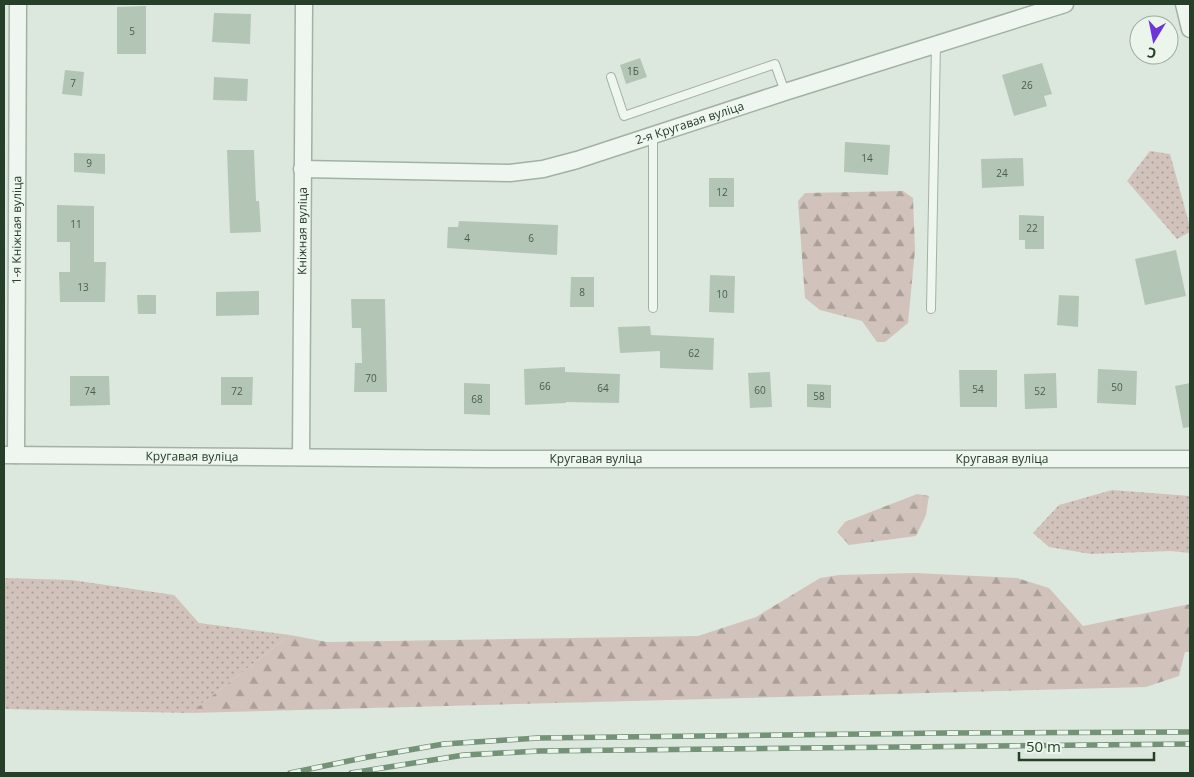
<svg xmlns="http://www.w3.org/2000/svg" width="1194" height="777" viewBox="0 0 1194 777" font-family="'Open Sans',sans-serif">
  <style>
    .grass { fill: url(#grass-dots) }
    .forest { fill: url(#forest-firs) }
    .building { fill: #b3c5b5 }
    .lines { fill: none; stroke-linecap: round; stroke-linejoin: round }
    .service-casing { stroke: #a1b2a3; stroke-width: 10 }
    .minor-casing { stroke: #a1b2a3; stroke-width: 19 }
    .service { stroke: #eff6f0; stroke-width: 8 }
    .minor { stroke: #eff6f0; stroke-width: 16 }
    .rail-casing { stroke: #749278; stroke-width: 5.5 }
    .rail { stroke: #ebf5ec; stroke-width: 4; stroke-dasharray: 11; stroke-linecap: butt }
    .labels { text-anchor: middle; stroke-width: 4.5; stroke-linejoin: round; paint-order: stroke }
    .number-label { font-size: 10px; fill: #48604b }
    .street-label { font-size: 12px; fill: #253f28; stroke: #ebf5ec }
  </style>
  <defs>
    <pattern id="grass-dots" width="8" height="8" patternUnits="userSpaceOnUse" patternTransform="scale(1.25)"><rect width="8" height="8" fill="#d2c2bc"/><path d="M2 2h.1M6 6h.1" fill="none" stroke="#aa9f99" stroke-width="1.8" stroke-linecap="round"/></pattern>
    <pattern id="forest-firs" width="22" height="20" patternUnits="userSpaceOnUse" patternTransform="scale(1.25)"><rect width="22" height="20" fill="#d2c2bc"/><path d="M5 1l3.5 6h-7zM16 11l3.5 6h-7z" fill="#aa9f99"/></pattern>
  </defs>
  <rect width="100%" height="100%" fill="#dce8dd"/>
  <g class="grass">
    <path d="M1150 151 1170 154 1190 227V232L1177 239 1127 181Z"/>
    <path d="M1112 490 1190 496V553L1171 551 1091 554 1049 547 1033 533 1059 505Z"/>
    <path d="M4 578 72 580 174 595 199 623 290 635 190 713 4 709Z"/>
  </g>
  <g class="forest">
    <path d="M903 191 913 198 915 250 908 323 885 342H877L862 321 820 310 805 298 798 201 805 193Z"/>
    <path d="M917 494 929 496 926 515 916 536 849 545 837 532 845 522Z"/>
    <path d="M915 573 1017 578 1049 588 1083 626 1190 604V652H1185L1179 676 1146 687 190 713 290 635 327 642 698 636 756 617 820 578 839 575Z"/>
  </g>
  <g class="building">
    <path d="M146 6V54H117V7Z"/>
    <path d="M214 13 251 14 250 44 212 42Z"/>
    <path d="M640 58 647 77 626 84 620 65Z"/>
    <path d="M1042 63 1052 94 1044 96 1047 106 1014 116 1002 75Z"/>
    <path d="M65 70 84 72 82 96 62 94Z"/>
    <path d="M214 77 248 79 247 101 213 100Z"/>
    <path d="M845 142 890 145 888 175 844 172Z"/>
    <path d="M227 150H254L256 201H259L261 232 230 233Z"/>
    <path d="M74 153 105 154V174L74 172Z"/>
    <path d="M1023 158 1024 186 982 188 981 159Z"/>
    <rect x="709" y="178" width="25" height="29"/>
    <path d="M57 205 94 206V262H106L105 302H60L59 272H70V242H57Z"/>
    <path d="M1019 215 1044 216V249H1025V240H1019Z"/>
    <path d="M459 221 558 225 557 255 447 248 448 227H458Z"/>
    <path d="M1176 250 1186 296 1145 305 1135 259Z"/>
    <path d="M710 275 735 276 734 313 709 312Z"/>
    <path d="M571 277H594V307H570Z"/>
    <path d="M259 291V315L216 316V292Z"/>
    <path d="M137 295H156V314H138Z"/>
    <path d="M1059 295 1079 296 1078 327 1057 325Z"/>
    <path d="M351 299H385L387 392H354L355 363H362L361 328H352Z"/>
    <path d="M650 326 651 335 714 338 713 370 660 368V351L620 353 618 327Z"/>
    <path d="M565 367V372L620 374 619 403 566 402V403L525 405 524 369Z"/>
    <path d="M1098 369 1137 371 1136 405 1097 403Z"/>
    <path d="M959 370H997V407H960Z"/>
    <path d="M770 372 772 407 750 408 748 373Z"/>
    <path d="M1056 373 1057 408 1025 409 1024 374Z"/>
    <path d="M70 376H109L110 405 70 406Z"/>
    <path d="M221 377H253L252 405H221Z"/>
    <path d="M464 383 490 384V415L464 414Z"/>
    <path d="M1190 383V427L1183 428 1175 386Z"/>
    <path d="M807 384 831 385V408L807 407Z"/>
  </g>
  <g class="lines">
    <defs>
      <g id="service">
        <path d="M611 77 624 116 775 64 785 92"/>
        <path d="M653 135V308"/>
        <path d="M931 309 936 43"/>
      </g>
      <g id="minor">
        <path d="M1184 4 1190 29"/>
        <path id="s1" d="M302 169 510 173 543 169 577 160 785 92 1065 4"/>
        <path id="s2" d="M4 455 488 459H1190"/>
        <path id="s3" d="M16 455 18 4"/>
        <path id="s4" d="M301 457 304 4"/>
      </g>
    </defs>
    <use href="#service" class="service-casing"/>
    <use href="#minor" class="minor-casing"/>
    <use href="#service" class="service"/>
    <use href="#minor" class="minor"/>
    <defs>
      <g id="rail">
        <path d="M290 773 368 757 444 744 538 738 947 733 1190 732"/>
        <path d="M351 773 464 755 539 751 1190 744"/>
      </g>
    </defs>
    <use href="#rail" class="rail-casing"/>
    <use href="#rail" class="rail"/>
  </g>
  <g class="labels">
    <g class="number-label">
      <text x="132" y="35">5</text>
      <text x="633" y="75">1Б</text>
      <text x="73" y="87">7</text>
      <text x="1027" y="89">26</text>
      <text x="867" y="162">14</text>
      <text x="89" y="167">9</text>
      <text x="1002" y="177">24</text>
      <text x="722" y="196">12</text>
      <text x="76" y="228">11</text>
      <text x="1032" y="232">22</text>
      <text x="467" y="242">4</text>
      <text x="531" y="242">6</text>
      <text x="83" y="291">13</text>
      <text x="582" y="296">8</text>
      <text x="722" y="298">10</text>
      <text x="694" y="357">62</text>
      <text x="371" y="382">70</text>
      <text x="545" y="390">66</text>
      <text x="1117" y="391">50</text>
      <text x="603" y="392">64</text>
      <text x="978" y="393">54</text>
      <text x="760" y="394">60</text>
      <text x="90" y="395">74</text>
      <text x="237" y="395">72</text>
      <text x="1040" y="395">52</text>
      <text x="819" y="400">58</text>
      <text x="477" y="403">68</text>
    </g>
    <g class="street-label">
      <text dy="4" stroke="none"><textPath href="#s1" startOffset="395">2-я Кругавая вуліца</textPath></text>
      <text dy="4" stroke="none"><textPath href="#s3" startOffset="225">1-я Кніжная вуліца</textPath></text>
      <text dy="4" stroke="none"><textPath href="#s4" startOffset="226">Кніжная вуліца</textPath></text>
      <text dy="4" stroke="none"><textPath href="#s2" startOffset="188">Кругавая вуліца</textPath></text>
      <text dy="4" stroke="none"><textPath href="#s2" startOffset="592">Кругавая вуліца</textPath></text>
      <text dy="4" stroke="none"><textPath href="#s2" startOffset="998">Кругавая вуліца</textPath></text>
    </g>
  </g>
  <rect width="1194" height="777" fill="none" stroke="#253f28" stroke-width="10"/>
  <g transform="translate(1154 40) rotate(190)"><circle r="24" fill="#ebf5ec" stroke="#9cac9e"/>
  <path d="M0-4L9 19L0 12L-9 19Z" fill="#6d35d8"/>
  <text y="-8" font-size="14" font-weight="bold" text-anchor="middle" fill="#253f28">С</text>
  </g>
  <path d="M1019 752v8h135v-8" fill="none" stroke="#253f28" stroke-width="2.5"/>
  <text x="1026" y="752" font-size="15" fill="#253f28" stroke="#ebf5ec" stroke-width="4" paint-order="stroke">50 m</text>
</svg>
